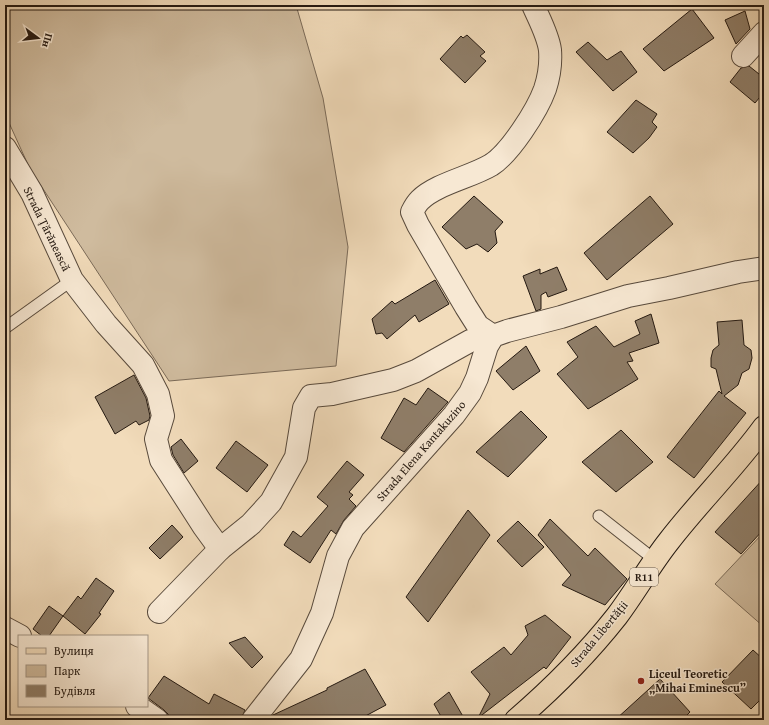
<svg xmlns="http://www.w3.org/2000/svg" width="769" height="725" viewBox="0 0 769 725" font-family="'Gentium Book Plus',serif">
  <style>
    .green { fill: #cfbb9e; stroke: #7a6a58 }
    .building { fill: #8f7e69; stroke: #241911 }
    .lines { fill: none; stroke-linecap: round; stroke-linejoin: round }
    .lane-casing { stroke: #584a3c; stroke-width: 13 }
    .street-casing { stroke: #584a3c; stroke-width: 24 }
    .primary-casing { stroke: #241911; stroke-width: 24 }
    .lane { stroke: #f7e8d3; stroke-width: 11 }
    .street { stroke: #f7e8d3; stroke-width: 22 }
    .primary { stroke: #f2dcbb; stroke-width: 22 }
    .poi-dot { fill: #8f2418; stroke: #f7e8d3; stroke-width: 1.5 }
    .labels { text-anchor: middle; stroke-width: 3; stroke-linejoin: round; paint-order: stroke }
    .shield { fill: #f7e8d3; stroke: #63574b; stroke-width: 1 }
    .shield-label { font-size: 11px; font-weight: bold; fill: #241911 }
    .street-label { font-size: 12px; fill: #241911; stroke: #f7e8d3 }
    .poi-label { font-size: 12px; font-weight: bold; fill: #241911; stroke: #f7e8d3; text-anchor: start }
  </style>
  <rect width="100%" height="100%" fill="#f2dcbb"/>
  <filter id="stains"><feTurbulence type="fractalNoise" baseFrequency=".005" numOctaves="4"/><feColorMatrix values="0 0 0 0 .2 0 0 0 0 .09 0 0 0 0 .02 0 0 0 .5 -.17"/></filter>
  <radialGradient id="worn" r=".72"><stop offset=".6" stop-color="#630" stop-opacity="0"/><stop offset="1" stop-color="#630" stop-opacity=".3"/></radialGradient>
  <g class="green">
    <path d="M5 5H296L323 98 348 247 336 366 169 381 30 169 5 114Z"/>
    <path d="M764 532V627L715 584Z"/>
  </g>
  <g class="building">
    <path d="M692 9 714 38 664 71 643 49Z"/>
    <path d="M745 11 750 29 736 44 725 20Z"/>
    <path d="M467 35 485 52 480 56 486 61 465 83 440 59 461 36 463 38Z"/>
    <path d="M588 42 607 60 621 51 637 72 613 91 576 52Z"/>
    <path d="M749 66 764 78V92L755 103 730 82 741 68Z"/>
    <path d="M636 100 657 114 652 122 657 127 649 138 633 153 607 132Z"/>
    <path d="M474 196 503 222 495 231 497 243 488 252 477 244 466 249 442 227Z"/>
    <path d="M650 196 673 224 607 280 584 253Z"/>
    <path d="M557 267 567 290 548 297 546 292 541 295V309L536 311 523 276 540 269V274Z"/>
    <path d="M435 280 449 304 419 322 415 315 387 339 382 333 376 334 372 319 392 301 395 304Z"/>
    <path d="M651 314 659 343 629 353 633 361 627 362 638 379 588 409 557 374 578 357 567 342 596 326 614 347 640 334 635 321Z"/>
    <path d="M742 320 744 345 751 350 752 358 749 369 742 373 738 385 724 396 746 413 694 478 667 457 719 391 722 394 716 369 711 367V358L713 350 719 345 717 322Z"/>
    <path d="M526 346 540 371 513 390 496 371Z"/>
    <path d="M134 375 146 398 150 416 149 420 139 425 136 421 115 434 95 397Z"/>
    <path d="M428 388 448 402 404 452 381 438 404 398 416 405Z"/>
    <path d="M521 411 547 437 508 477 476 452Z"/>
    <path d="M621 430 653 462 616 492 582 462Z"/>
    <path d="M181 439 198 461 184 473 173 455 171 447Z"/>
    <path d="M236 441 268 465 247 492 216 468Z"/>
    <path d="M347 461 364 475 349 492 353 495 349 499 356 506 344 520 336 534 331 530 310 563 284 545 293 531 301 537 328 506 317 497Z"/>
    <path d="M764 478V529L741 554 715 532Z"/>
    <path d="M468 510 490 535 428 622 406 597Z"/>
    <path d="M550 519 588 556 595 548 627 579 605 605 562 585 571 575 538 535Z"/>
    <path d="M518 521 544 547 522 567 497 541Z"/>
    <path d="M172 525 183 537 160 559 149 548Z"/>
    <path d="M96 578 114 591 99 613 101 614 85 634 63 616 78 596 81 599Z"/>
    <path d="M49 606 63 616 49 636H42L33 629Z"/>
    <path d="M545 615 571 637 546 669 544 667 478 718 490 694 471 672 504 647 511 655 528 635 525 626Z"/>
    <path d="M245 637 263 657 252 668 229 643Z"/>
    <path d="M753 650 764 660V696L751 709 722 682Z"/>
    <path d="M365 669 386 705 358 720H269L273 715 327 690V688Z"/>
    <path d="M164 676 209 704 214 694 245 710 241 720H169L168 714 164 710 148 698Z"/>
    <path d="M660 679 690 712 682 720H615Z"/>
    <path d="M449 692 465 720H443L434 704Z"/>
  </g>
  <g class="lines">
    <defs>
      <g id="lane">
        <path d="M5 328 72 280"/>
        <path d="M599 516 655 560"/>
      </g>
      <g id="street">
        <path d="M743 56 764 33"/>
        <path d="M5 148 32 193 72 280 106 324 143 365 158 394 163 416 156 439 161 460 204 527 220 549"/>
        <path d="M493 336 478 326 466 307 418 225 412 212C414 208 417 203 420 200 436 184 471 177 491 165 510 153 537 111 545 89 549 77 551 63 550 50 548 35 539 19 533 5"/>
        <path d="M159 612 220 549 251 524 271 502 296 457 304 408 311 396 332 394 393 380 416 371 470 341 493 336"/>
        <path d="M5 628 20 636"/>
        <path d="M137 706 157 720"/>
        <path d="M253 720 301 659 322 613 338 556 353 528 454 415 470 393 477 378 487 346 493 336 507 331 561 317 628 296 669 288 738 272 764 268"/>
      </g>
      <path id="primary" d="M516 720C552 689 587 654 617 616 635 592 650 565 669 541 699 502 735 467 764 427"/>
    </defs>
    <use href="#lane" class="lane-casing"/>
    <use href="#street" class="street-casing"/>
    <use href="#primary" class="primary-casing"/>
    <use href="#lane" class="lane"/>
    <use href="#street" class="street"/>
    <use href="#primary" class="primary"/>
  </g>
  <circle class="poi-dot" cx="641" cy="681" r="4"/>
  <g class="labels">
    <rect class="shield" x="630" y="568" width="28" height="18" rx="3"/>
    <g class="shield-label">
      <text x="644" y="581">R11</text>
    </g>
    <g class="street-label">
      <text transform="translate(47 229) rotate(64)" y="4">Strada Țărănească</text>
      <text transform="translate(421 451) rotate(-49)" y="4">Strada Elena Kantakuzino</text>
      <text transform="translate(599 634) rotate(-50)" y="4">Strada Libertății</text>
    </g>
    <g class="poi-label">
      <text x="649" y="678">Liceul Teoretic<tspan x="649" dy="14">„Mihai Eminescu”</tspan></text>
    </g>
  </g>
  <rect width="769" height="725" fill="none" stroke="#f2dcbb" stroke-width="20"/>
  <rect x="6" y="6" width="757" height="713" fill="none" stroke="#241911" stroke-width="2"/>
  <rect x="10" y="10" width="749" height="705" fill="none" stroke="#241911"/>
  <rect x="18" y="635" width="130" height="72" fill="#f7e8d3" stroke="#a39585"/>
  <rect x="26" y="648" width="20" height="6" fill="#f2dcbb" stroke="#a39585"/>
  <text x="54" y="655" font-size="12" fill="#241911">Вулиця</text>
  <rect x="26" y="665" width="20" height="12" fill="#cfbb9e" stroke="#a39585"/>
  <text x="54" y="675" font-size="12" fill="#241911">Парк</text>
  <rect x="26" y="685" width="20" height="12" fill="#8f7e69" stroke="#a39585"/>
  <text x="54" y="695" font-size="12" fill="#241911">Будівля</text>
  <g transform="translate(38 38) rotate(105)" stroke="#f7e8d3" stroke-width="3" paint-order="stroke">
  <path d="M0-3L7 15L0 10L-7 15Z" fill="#241911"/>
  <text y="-6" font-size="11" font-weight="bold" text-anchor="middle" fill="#241911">Пн</text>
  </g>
  <rect width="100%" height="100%" filter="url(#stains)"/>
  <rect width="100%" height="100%" fill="url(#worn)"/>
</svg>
